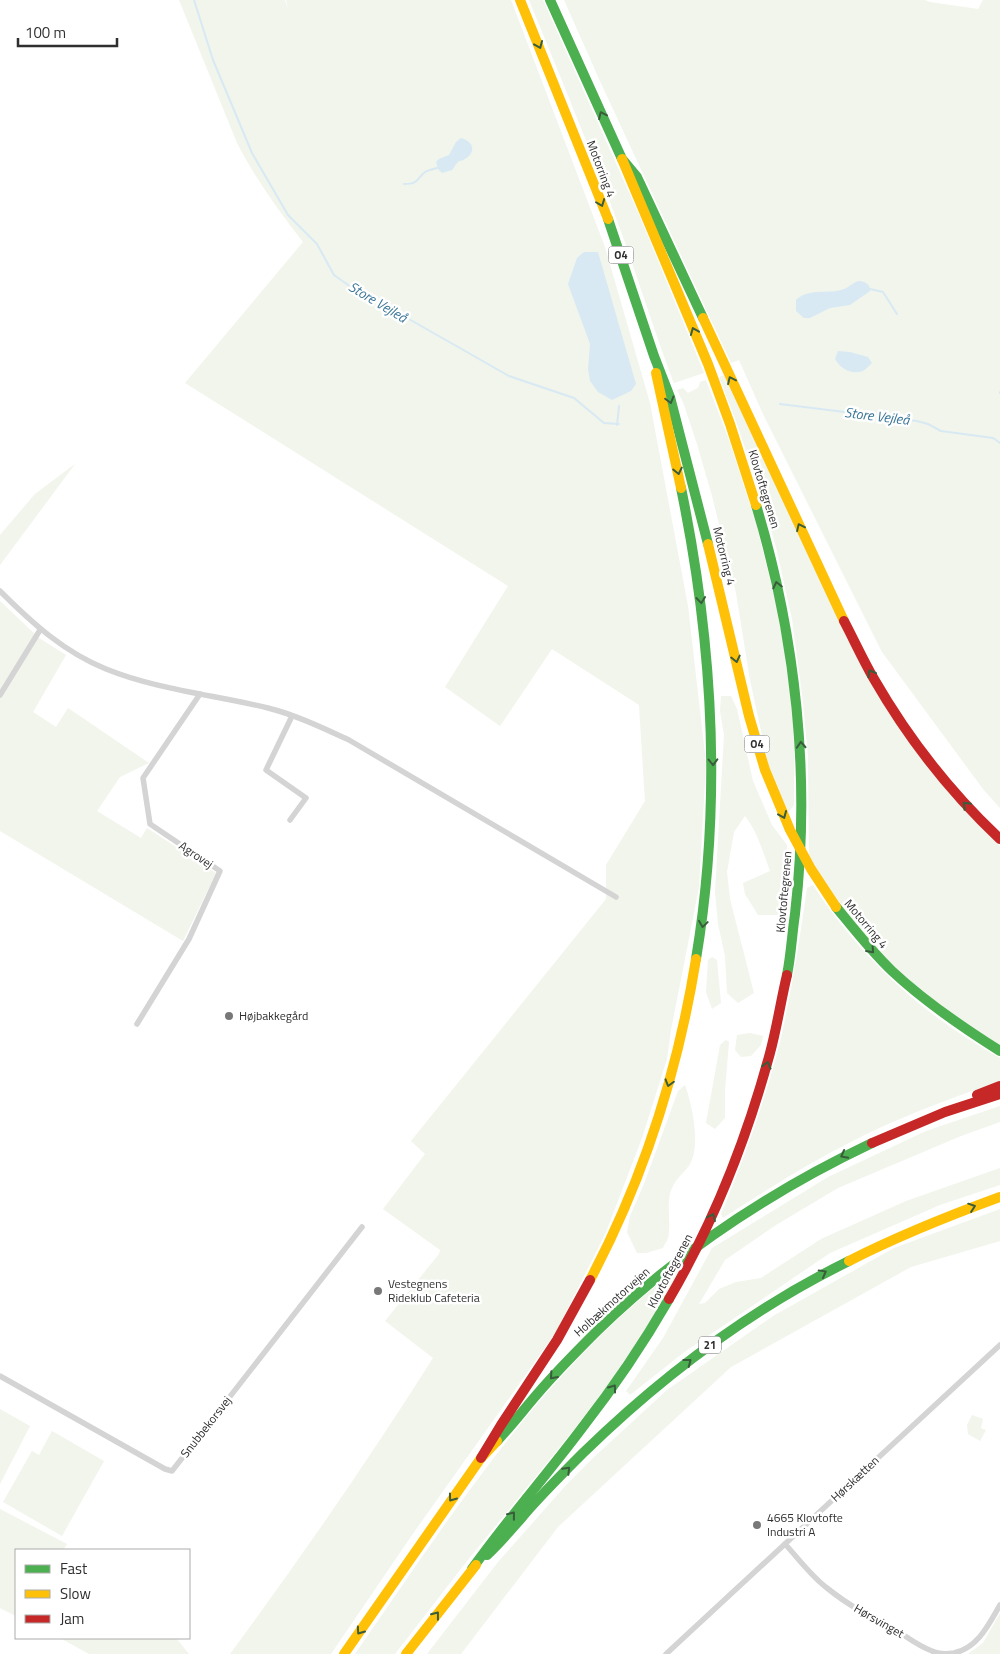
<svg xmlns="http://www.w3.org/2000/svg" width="1000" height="1654" viewBox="0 0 1000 1654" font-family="'Titillium Web',sans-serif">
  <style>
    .green { fill: #f1f5ec }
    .water { fill: #d8e9f3 }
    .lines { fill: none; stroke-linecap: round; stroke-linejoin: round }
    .stream { stroke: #d8e9f3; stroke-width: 2 }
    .street { stroke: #d4d4d4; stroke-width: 5.5 }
    .fast { stroke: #4caf50; stroke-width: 10 }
    .slow { stroke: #ffc107; stroke-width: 10 }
    .jam { stroke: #c62828; stroke-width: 10 }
    .oneway { stroke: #395c3b }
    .poi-dot { fill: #787878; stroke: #fff; stroke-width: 2 }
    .labels { text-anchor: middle; stroke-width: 5; stroke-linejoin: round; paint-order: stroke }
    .shield { fill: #fff; stroke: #6d6d6d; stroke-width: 1 }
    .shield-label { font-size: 11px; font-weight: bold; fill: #2f2f2f }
    .street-label { font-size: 12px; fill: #2f2f2f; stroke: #fff }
    .poi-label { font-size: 12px; fill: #2f2f2f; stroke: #fff; text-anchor: start }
    .water-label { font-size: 14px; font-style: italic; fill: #387496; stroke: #fff }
  </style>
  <rect width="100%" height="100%" fill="#fff"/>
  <g class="green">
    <path d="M179 0H285L288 9 286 0H511L605 247 650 403 688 606 706 763 699 887 671 1030 667 1059 642 1138 606 1232 556 1332 412 1535 331 1654H230C301 1558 369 1459 433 1358L385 1321 439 1254 440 1250 383 1209 425 1154 411 1141 606 899V865L645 801 639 705 552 649 500 726 445 687 508 586 185 383 303 242C278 210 255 178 237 143Z"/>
    <path d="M529 0H543L640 217 704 373 674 383 673 381C655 333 640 285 623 237 594 157 561 79 529 0Z"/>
    <path d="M564 0H925L930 2 978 9 983 0H1000V808L983 789 882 652 762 412 739 360 731 363 599 79Z"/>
    <path d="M724 375 848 637 972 818 1000 846V1047L925 997 874 948 835 899 809 860 808 757 803 702 792 619 776 547 763 503 737 424 719 377Z"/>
    <path d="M706 380 729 440 756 523 774 595 787 659 794 722V805L788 813 770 772 750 680 736 593 712 496 697 444 683 402 677 390 683 388 688 393 698 388 700 382Z"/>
    <path d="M75 464 0 565V535L35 494Z"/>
    <path d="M0 601 39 638 66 655 33 712 56 727 68 708 149 763 120 777 97 811 141 838 147 828 216 873 183 941 0 831Z"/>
    <path d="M721 696H731L737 709 753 781 772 825 787 845 786 899 782 915H758L745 894 743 883 770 871C763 852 757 831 745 816L734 832 727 872 730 899 754 993 738 1003 727 993 725 956 718 924 715 892 724 735 720 711Z"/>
    <path d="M813 885C860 958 924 1016 1000 1058V1081C958 1096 916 1111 875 1130 822 1155 772 1186 723 1218L721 1214C745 1157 766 1098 781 1038 792 988 800 938 807 888Z"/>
    <path d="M712 957 717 960 721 1003 712 1009 706 992 708 960Z"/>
    <path d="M750 1033 763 1036 761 1045 751 1056 741 1057 735 1050 737 1035Z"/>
    <path d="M726 1040 729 1042 725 1090V1118L715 1129 706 1123 720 1045Z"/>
    <path d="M685 1085C692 1105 701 1145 690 1164 685 1172 676 1178 672 1188 665 1203 672 1223 668 1238 667 1241 664 1245 663 1248L646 1253H637L627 1232 630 1216 644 1184 678 1091Z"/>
    <path d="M1000 1106V1122L961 1136 838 1188 776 1225 725 1260 699 1304 705 1303 719 1289 736 1282 761 1278 821 1239 906 1201 1000 1168V1185L940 1205 830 1253 683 1353 630 1395 626 1391 663 1338 712 1248 828 1177 926 1131Z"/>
    <path d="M1000 1209V1241L911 1267 731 1367 558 1527 461 1654H427L498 1562 567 1484 593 1458 667 1390 773 1316 894 1248Z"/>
    <path d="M676 1270 679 1271 675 1278 646 1328 606 1388 572 1432 467 1561 395 1654H355C450 1517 541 1373 676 1270Z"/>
    <path d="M0 1409 30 1426 0 1484Z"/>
    <path d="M972 1415 983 1419 981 1428 986 1430 980 1441 968 1434 967 1425Z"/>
    <path d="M52 1431 104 1461 62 1536 3 1502 32 1451 39 1455Z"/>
    <path d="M0 1509 67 1544 63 1550H16V1616L0 1608Z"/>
    <path d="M1000 1613V1654H968L983 1643Z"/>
    <path d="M60 1638H176L189 1654H89Z"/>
  </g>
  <g class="water">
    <path d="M461 138C473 141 477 152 465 159 461 162 461 159 457 163 455 165 454 168 452 170L442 173 438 169 436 162 439 159 449 155 456 142Z"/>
    <path d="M584 252H598L636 384 631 391 612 400 598 392 590 381 588 369 590 344 568 284 577 258Z"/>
    <path d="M858 281C864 281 871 284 870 291L850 305 830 308 810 318H804L796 311V300C810 287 827 295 844 289 849 287 853 283 858 281Z"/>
    <path d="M838 351 850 352 868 357 872 363C870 365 866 369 863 371 851 375 841 369 835 359Z"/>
  </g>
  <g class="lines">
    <g class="stream">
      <path d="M194 0 213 60 252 153 288 215 317 244 334 275 362 295 379 302 509 376 574 398 604 423 619 424"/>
      <path d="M404 184C419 184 416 179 425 172 428 170 434 169 437 168"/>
      <path d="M870 289 883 292 897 314"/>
      <path d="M1000 392V393"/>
      <path d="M780 404 917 421 928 424 941 431 993 438 1000 443"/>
      <path d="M617 425 619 406"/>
    </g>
    <g class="street">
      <path d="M0 591C32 623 64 652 106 669 158 690 215 695 268 708 296 715 323 728 349 740L616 897"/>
      <path d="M0 695 40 630"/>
      <path d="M290 820 306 798 266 770 292 716"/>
      <path d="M137 1024 189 939 220 871 150 824 143 778 200 694"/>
      <path d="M0 1376 165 1469 172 1471 362 1227"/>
      <path d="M785 1544C798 1558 811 1576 827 1588 849 1606 876 1620 902 1634 911 1640 921 1647 932 1651 938 1654 947 1654 954 1653 978 1648 989 1624 1000 1605"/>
      <path d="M666 1654 1000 1345"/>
    </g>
    <g class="fast">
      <path d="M550 0 622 159 637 177 703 318"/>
      <path d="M608 219 654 356 670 397 708 544"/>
      <path d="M681 488C713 643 722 803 696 959"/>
      <path d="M756 505C796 637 811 777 795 914 792 934 791 955 787 975"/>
      <path d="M836 907C854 929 871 951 892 971 925 1002 962 1027 1000 1051"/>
      <path d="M497 1441C512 1425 525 1408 539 1392 557 1371 577 1351 597 1331 677 1253 771 1191 872 1143"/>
      <path d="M487 1555C503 1540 516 1524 530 1508 547 1489 565 1471 583 1453 661 1377 751 1309 849 1261"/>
      <path d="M472 1569C507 1520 546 1476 582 1428 614 1387 643 1344 669 1299"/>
    </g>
    <g class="slow">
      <path d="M520 0 608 219"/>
      <path d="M622 159 708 364 730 424 756 505"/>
      <path d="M703 318 844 621"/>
      <path d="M656 373 681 488"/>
      <path d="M708 544 749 716 765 770 790 830 811 869 836 907"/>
      <path d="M849 1261C898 1236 948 1216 1000 1197"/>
      <path d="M590 1280C643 1180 678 1071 696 959"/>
      <path d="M344 1654 481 1458 497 1441"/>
      <path d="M406 1654 476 1565"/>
    </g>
    <g class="jam">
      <path d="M844 621C854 640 863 660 874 679 908 738 950 792 1000 839"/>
      <path d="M977 1095 1000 1086"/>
      <path d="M872 1143 945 1112 1000 1094"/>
      <path d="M669 1299C714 1222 747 1138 770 1053 777 1027 781 1000 787 975"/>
      <path d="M481 1458 501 1425 557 1340 590 1280"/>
    </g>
  </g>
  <defs><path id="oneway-chevron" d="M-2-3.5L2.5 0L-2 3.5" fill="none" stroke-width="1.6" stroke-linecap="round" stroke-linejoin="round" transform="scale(1.25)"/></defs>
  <g class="oneway">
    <use href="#oneway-chevron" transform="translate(539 45) rotate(67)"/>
    <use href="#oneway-chevron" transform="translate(602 115) rotate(-115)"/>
    <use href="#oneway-chevron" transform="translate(601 203) rotate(69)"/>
    <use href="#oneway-chevron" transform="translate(694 331) rotate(-112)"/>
    <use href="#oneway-chevron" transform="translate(731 380) rotate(-115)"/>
    <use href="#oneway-chevron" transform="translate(670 400) rotate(75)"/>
    <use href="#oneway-chevron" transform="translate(678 471) rotate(78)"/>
    <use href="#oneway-chevron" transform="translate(800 527) rotate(-115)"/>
    <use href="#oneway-chevron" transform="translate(777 585) rotate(-103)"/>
    <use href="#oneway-chevron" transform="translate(701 600) rotate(83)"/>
    <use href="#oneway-chevron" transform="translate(736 659) rotate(77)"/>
    <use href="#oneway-chevron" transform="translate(871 673) rotate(-118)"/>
    <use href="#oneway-chevron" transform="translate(801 745) rotate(-93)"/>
    <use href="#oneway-chevron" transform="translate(713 762) rotate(89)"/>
    <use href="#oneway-chevron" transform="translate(966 805) rotate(-134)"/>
    <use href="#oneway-chevron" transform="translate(783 815) rotate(67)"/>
    <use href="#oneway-chevron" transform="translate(703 924) rotate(98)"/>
    <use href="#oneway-chevron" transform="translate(871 950) rotate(48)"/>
    <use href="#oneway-chevron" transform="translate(767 1065) rotate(-74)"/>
    <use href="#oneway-chevron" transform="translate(669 1083) rotate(106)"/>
    <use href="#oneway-chevron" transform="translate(844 1155) rotate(152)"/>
    <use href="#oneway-chevron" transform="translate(972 1207) rotate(-19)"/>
    <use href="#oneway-chevron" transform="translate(712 1217) rotate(-65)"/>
    <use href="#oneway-chevron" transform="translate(823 1273) rotate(-29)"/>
    <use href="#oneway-chevron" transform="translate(688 1362) rotate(-38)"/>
    <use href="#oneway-chevron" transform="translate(553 1376) rotate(132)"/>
    <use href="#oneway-chevron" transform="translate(613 1388) rotate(-54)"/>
    <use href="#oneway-chevron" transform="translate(567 1470) rotate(-45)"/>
    <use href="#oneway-chevron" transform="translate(452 1498) rotate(126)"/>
    <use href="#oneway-chevron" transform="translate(512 1515) rotate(-52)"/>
    <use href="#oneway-chevron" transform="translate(436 1615) rotate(-52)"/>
    <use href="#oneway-chevron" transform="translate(360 1631) rotate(125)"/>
  </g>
  <g class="poi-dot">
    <circle cx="229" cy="1016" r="5"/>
    <circle cx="378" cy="1291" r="5"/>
    <circle cx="757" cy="1525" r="5"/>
  </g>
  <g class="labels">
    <g class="shield">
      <rect x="608.5" y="246.5" width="25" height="17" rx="4"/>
      <rect x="744.5" y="735.5" width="25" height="17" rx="4"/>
      <rect x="699" y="1336.5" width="22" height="17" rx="4"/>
    </g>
    <g class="shield-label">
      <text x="621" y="259">O4</text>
      <text x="757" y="748">O4</text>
      <text x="710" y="1349">21</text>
    </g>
    <g class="street-label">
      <text transform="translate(601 169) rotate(69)" y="4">Motorring 4</text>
      <text transform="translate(764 489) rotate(73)" y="4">Klovtoftegrenen</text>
      <text transform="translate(724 556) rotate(76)" y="4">Motorring 4</text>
      <text transform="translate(196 855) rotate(34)" y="4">Agrovej</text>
      <text transform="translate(784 892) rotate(-85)" y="4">Klovtoftegrenen</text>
      <text transform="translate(866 924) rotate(50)" y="4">Motorring 4</text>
      <text transform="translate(670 1271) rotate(-62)" y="4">Klovtoftegrenen</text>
      <text transform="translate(612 1302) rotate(-42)" y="4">Holbækmotorvejen</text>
      <text transform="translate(206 1427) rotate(-52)" y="4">Snubbekorsvej</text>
      <text transform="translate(855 1479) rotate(-43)" y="4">Hørskætten</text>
      <text transform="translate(879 1621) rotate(30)" y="4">Hørsvinget</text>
    </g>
    <g class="poi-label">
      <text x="239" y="1020">Højbakkegård</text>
      <text x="388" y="1288">Vestegnens<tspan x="388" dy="14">Rideklub Cafeteria</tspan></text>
      <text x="767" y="1522">4665 Klovtofte<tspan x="767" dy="14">Industri A</tspan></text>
    </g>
    <g class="water-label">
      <text transform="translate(378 302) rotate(31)" y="5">Store Vejleå</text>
      <text transform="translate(877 416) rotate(7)" y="5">Store Vejleå</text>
    </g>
  </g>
  <rect x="15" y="1549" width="175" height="90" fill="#ffffff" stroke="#acacac"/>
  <rect x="25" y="1565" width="25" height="8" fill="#4caf50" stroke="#acacac"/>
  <text x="60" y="1574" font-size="15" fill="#2f2f2f">Fast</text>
  <rect x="25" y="1590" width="25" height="8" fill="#ffc107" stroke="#acacac"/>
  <text x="60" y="1599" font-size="15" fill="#2f2f2f">Slow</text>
  <rect x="25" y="1615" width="25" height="8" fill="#c62828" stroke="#acacac"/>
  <text x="60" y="1624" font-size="15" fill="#2f2f2f">Jam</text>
  <path d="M18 38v8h99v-8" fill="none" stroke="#2f2f2f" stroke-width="2.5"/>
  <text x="25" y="38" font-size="15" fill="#2f2f2f" stroke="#ffffff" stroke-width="4" paint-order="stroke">100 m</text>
</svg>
